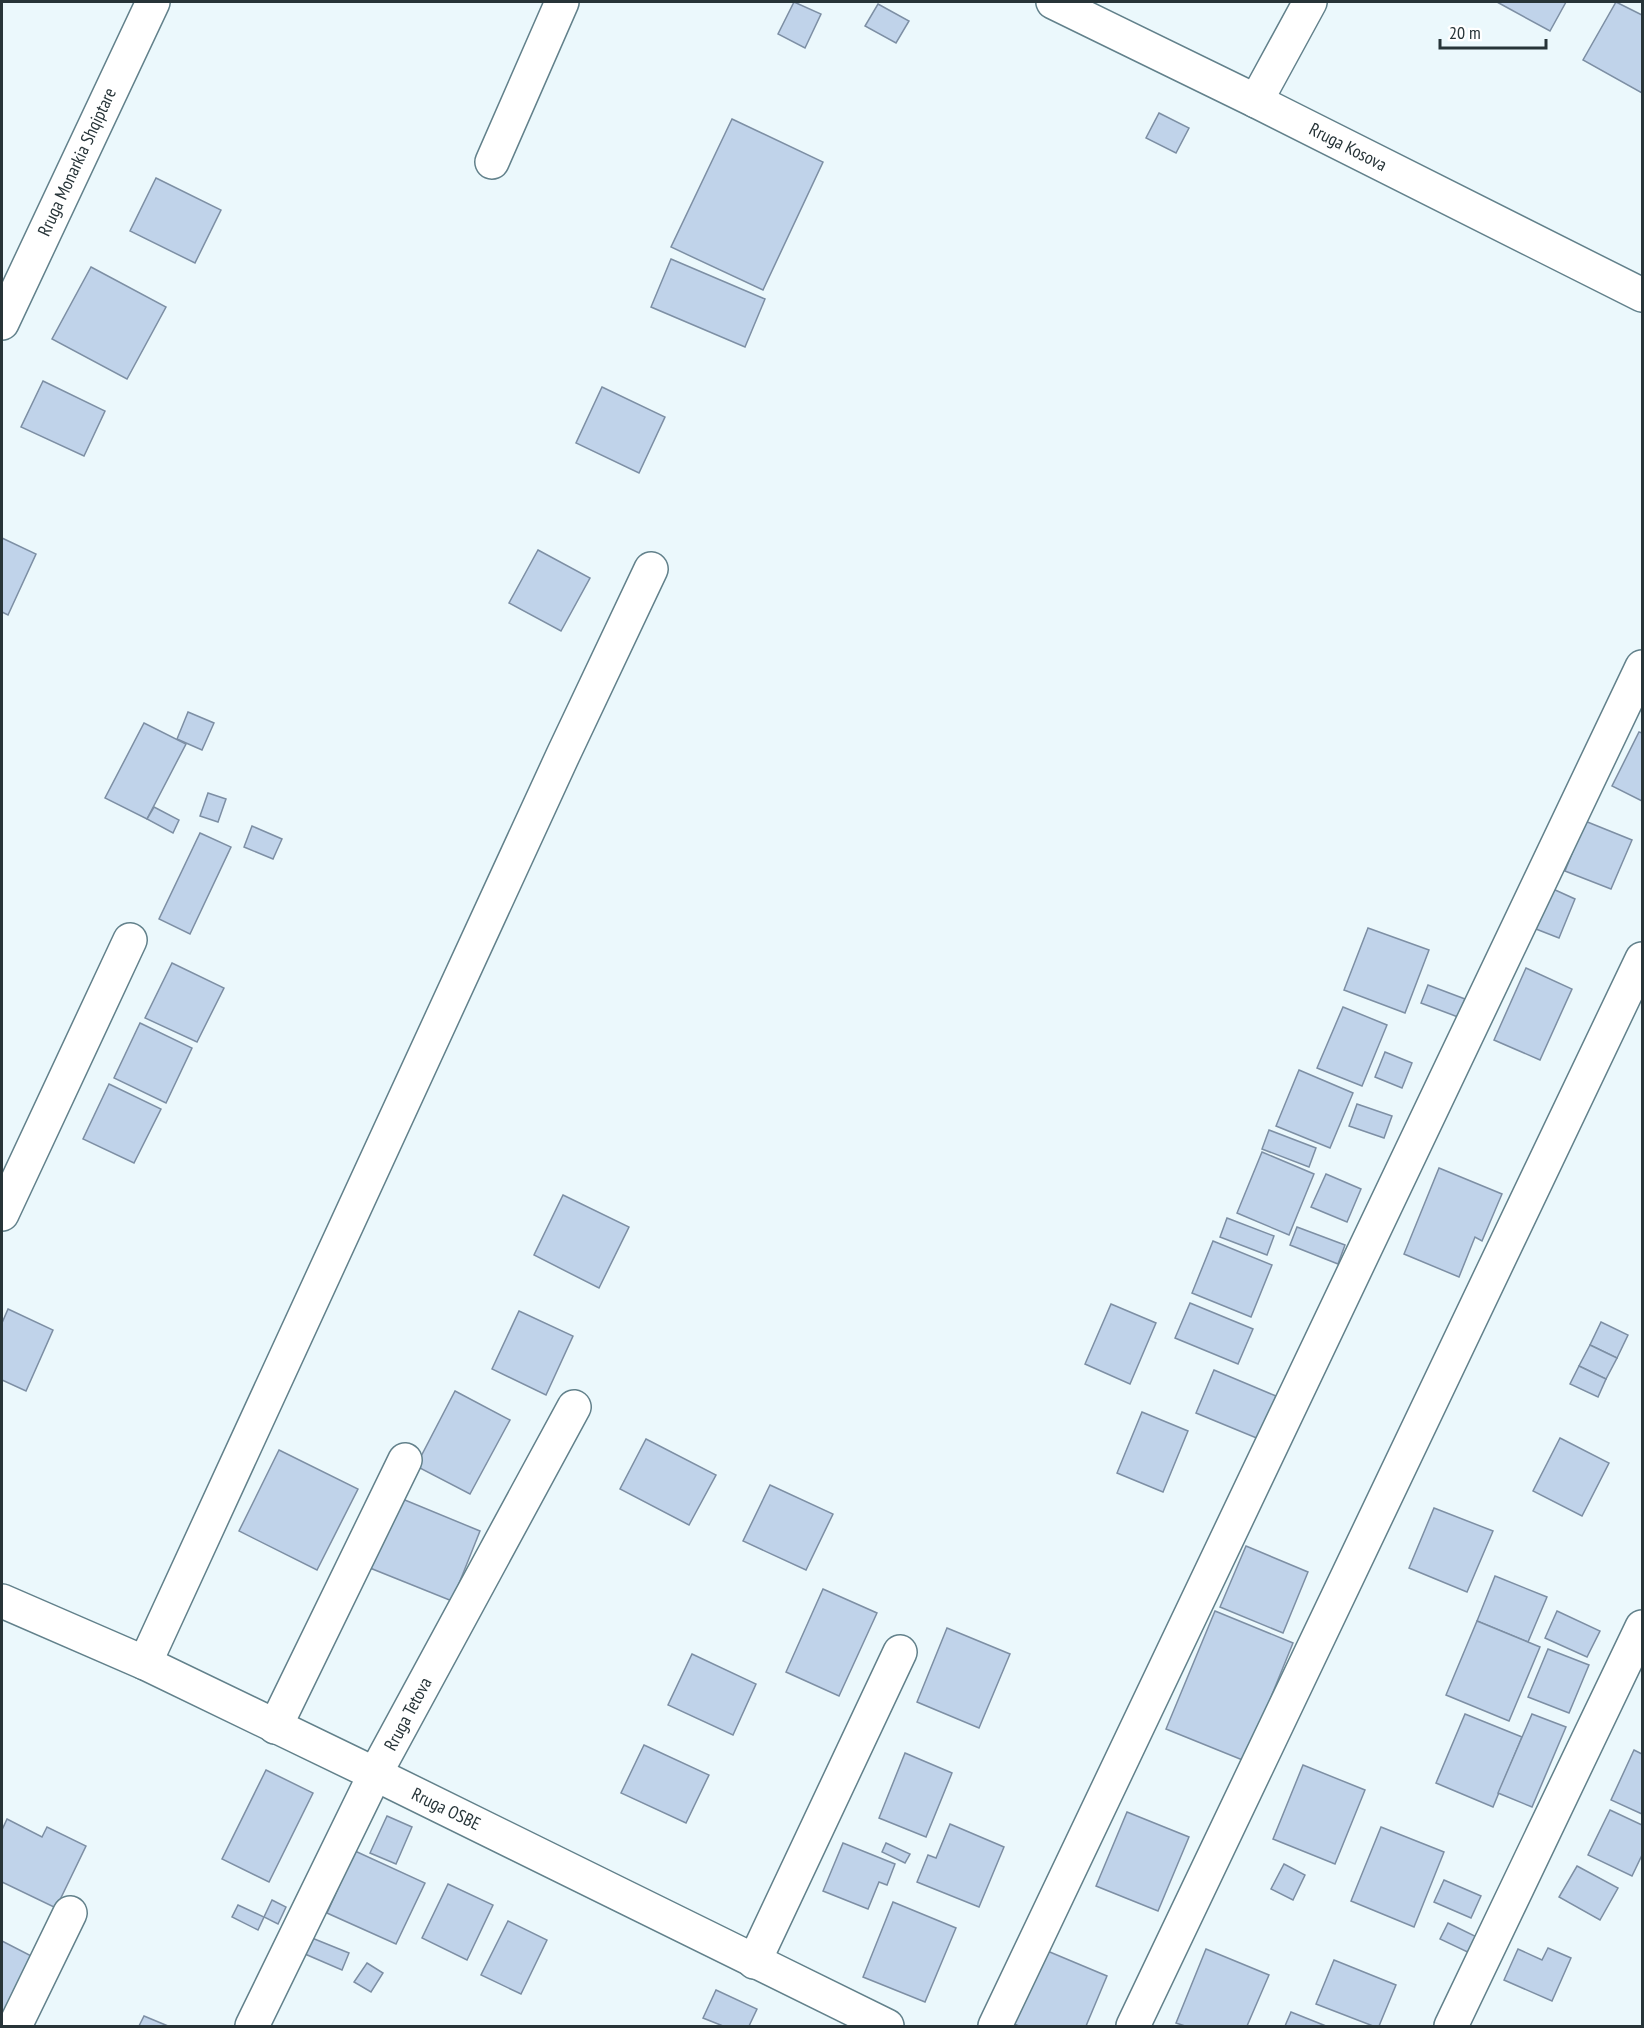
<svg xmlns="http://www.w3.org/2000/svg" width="1644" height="2028" viewBox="0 0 1644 2028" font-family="'PT Sans Narrow',sans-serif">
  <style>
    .building { fill: #c0d3ea; stroke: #7d8fa4; stroke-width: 1.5 }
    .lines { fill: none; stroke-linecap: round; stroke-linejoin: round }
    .minor-casing { stroke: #62818b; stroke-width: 36 }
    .minor { stroke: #fff; stroke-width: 33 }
    .labels { text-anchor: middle; stroke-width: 5; stroke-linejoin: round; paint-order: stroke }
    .street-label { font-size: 18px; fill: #273438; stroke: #fff }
  </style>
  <rect width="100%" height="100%" fill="#ebf8fc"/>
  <g class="building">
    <path d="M794 2 821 14 805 48 778 34Z"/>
    <path d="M1497 2H1566L1550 31Z"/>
    <path d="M1616 2 1642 15V93L1583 60Z"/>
    <path d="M878 4 909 21 896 43 865 26Z"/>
    <path d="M1159 113 1189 128 1176 153 1146 138Z"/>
    <path d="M732 119 823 162 763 290 671 247Z"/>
    <path d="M156 178 221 210 195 263 130 231Z"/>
    <path d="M671 259 765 299 745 347 651 307Z"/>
    <path d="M91 267 166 307 127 379 52 339Z"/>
    <path d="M43 381 105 411 84 456 21 427Z"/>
    <path d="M602 387 665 417 639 473 576 443Z"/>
    <path d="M2 538 36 554 8 615 2 612Z"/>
    <path d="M538 550 590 578 561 631 509 603Z"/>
    <path d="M188 712 214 723 202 750 177 739Z"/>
    <path d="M144 723 186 744 147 819 105 798Z"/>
    <path d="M1639 732 1642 733V801L1612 786Z"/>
    <path d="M208 793 226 799 218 822 200 816Z"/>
    <path d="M154 807 179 820 173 833 147 819Z"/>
    <path d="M1585 821 1632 840 1611 889 1565 871Z"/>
    <path d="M252 826 282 839 273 859 244 847Z"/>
    <path d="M200 833 231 847 190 934 159 919Z"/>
    <path d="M1553 889 1575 899 1559 938 1536 929Z"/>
    <path d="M1368 928 1429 950 1405 1013 1344 990Z"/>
    <path d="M172 963 224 988 197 1042 145 1018Z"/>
    <path d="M1526 968 1572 989 1540 1060 1494 1040Z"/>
    <path d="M1428 985 1465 999 1458 1017 1421 1003Z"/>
    <path d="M1343 1007 1387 1025 1362 1086 1317 1068Z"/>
    <path d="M140 1023 192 1048 166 1103 114 1078Z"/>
    <path d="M1385 1052 1412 1063 1402 1088 1375 1077Z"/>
    <path d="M1299 1070 1353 1093 1330 1148 1276 1126Z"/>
    <path d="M109 1084 161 1109 134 1163 83 1139Z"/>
    <path d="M1357 1104 1392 1116 1384 1138 1349 1126Z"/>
    <path d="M1269 1130 1316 1148 1309 1167 1262 1149Z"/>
    <path d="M1262 1152 1314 1174 1289 1235 1237 1213Z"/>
    <path d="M1439 1168 1502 1194 1482 1241 1475 1237 1459 1277 1404 1254Z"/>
    <path d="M1326 1174 1361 1189 1347 1222 1311 1207Z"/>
    <path d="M563 1195 629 1227 599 1288 534 1255Z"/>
    <path d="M1227 1218 1274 1236 1267 1255 1220 1237Z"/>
    <path d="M1297 1227 1345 1245 1338 1264 1290 1245Z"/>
    <path d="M1213 1241 1272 1265 1251 1317 1192 1293Z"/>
    <path d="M1190 1303 1253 1329 1238 1364 1175 1338Z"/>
    <path d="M1111 1304 1156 1323 1130 1384 1085 1364Z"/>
    <path d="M8 1309 53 1330 26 1391 2 1380V1323Z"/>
    <path d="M519 1311 573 1336 546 1395 492 1369Z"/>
    <path d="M1601 1322 1628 1335 1617 1358 1590 1345Z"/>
    <path d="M1590 1345 1617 1358 1606 1379 1579 1366Z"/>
    <path d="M1579 1366 1606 1379 1598 1397 1570 1384Z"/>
    <path d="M1214 1370 1276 1396 1259 1439 1196 1413Z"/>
    <path d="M455 1391 510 1420 470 1494 416 1466Z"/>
    <path d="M1142 1412 1188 1431 1163 1492 1117 1473Z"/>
    <path d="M1560 1438 1609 1463 1582 1516 1533 1491Z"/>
    <path d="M646 1439 716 1475 689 1525 620 1489Z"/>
    <path d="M279 1450 358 1489 317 1570 239 1531Z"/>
    <path d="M770 1485 833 1514 806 1570 743 1541Z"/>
    <path d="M400 1498 480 1531 452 1601 370 1568Z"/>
    <path d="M1434 1508 1493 1531 1467 1592 1409 1568Z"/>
    <path d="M1246 1546 1308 1572 1283 1633 1220 1607Z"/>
    <path d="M1495 1576 1547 1597 1528 1642 1477 1621Z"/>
    <path d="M823 1589 877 1613 839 1696 786 1672Z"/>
    <path d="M1215 1611 1293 1643 1245 1761 1166 1729Z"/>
    <path d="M1557 1611 1600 1631 1587 1657 1545 1638Z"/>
    <path d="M1477 1621 1540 1647 1509 1721 1446 1695Z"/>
    <path d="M947 1628 1010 1654 979 1728 917 1702Z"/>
    <path d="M1548 1649 1589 1665 1569 1713 1528 1697Z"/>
    <path d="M692 1654 756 1684 733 1735 668 1705Z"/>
    <path d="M1465 1714 1522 1737 1493 1807 1436 1783Z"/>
    <path d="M1532 1714 1566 1727 1532 1807 1498 1793Z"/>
    <path d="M644 1745 709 1775 686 1823 621 1793Z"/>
    <path d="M1634 1750 1642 1754V1814L1611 1800Z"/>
    <path d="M905 1753 952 1773 926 1837 879 1818Z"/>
    <path d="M1303 1765 1365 1790 1335 1864 1273 1839Z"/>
    <path d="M266 1770 313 1793 269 1882 222 1859Z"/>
    <path d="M1610 1810 1642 1825V1855L1632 1876 1588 1855Z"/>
    <path d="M1127 1812 1189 1837 1158 1911 1096 1886Z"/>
    <path d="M387 1816 412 1827 396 1864 370 1853Z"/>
    <path d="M7 1819 42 1837 47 1827 86 1846 56 1908 2 1882V1830Z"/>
    <path d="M950 1824 1004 1847 979 1907 917 1882 928 1855 936 1858Z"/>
    <path d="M1381 1827 1444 1852 1414 1927 1351 1901Z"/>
    <path d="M843 1843 895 1864 887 1885 879 1882 868 1909 823 1891Z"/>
    <path d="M886 1843 910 1854 905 1863 882 1852Z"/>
    <path d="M355 1851 425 1883 396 1944 327 1913Z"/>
    <path d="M1284 1864 1305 1875 1293 1900 1271 1889Z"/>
    <path d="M1577 1866 1618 1888 1600 1920 1559 1897Z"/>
    <path d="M1444 1880 1481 1896 1471 1918 1434 1902Z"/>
    <path d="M448 1884 493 1905 467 1960 422 1938Z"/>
    <path d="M272 1900 286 1907 278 1924 264 1917Z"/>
    <path d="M893 1902 956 1928 925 2002 863 1977Z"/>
    <path d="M238 1905 264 1917 258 1930 232 1917Z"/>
    <path d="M508 1921 547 1940 521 1994 481 1975Z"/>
    <path d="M1448 1923 1483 1940 1476 1956 1440 1939Z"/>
    <path d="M312 1938 349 1953 342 1970 305 1954Z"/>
    <path d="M2 1941 43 1962 12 2020 2 2014Z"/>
    <path d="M1548 1948 1571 1958 1552 2001 1504 1980 1518 1949 1542 1960Z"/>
    <path d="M1206 1949 1269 1975 1247 2026H1185L1176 2023Z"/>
    <path d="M1045 1950 1107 1976 1086 2026H1019L1014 2024Z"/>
    <path d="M1334 1960 1396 1985 1379 2026H1373L1316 2004Z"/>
    <path d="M367 1963 383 1973 371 1992 354 1982Z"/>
    <path d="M716 1990 757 2009 749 2026H723L703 2018Z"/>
    <path d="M1291 2012 1326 2026H1285Z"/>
    <path d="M144 2016 168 2026H139Z"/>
  </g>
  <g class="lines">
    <defs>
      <g id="minor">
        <path d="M1053 2 1256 101 1642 295"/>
        <path d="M1256 101 1310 2"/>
        <path d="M492 162 562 2"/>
        <path d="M2 323 153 2"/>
        <path d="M2 1214 130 940"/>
        <path d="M2 1601 145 1663 375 1774 887 2026"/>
        <path d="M145 1663 563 755 651 569"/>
        <path d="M275 1727 405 1460"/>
        <path d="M754 1962 900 1652"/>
        <path d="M15 2026 70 1913"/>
        <path d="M252 2026 375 1774 574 1407"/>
        <path d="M995 2026 1642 667"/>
        <path d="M1133 2026 1642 959"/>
        <path d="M1451 2026 1642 1627"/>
      </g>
    </defs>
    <use href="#minor" class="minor-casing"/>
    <use href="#minor" class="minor"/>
  </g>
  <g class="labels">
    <g class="street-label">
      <text transform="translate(1348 147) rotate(27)" y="6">Rruga Kosova</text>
      <text transform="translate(77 162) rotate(-65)" y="6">Rruga Monarkia Shqiptare</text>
      <text transform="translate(408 1714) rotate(-62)" y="6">Rruga Tetova</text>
      <text transform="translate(446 1809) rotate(26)" y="6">Rruga OSBE</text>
    </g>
  </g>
  <rect width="1644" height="2028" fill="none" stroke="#273438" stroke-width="6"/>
  <path d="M1440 39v9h106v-9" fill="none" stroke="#273438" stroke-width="3"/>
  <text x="1449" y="39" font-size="18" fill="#273438" stroke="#ffffff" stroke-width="4.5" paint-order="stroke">20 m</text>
</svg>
